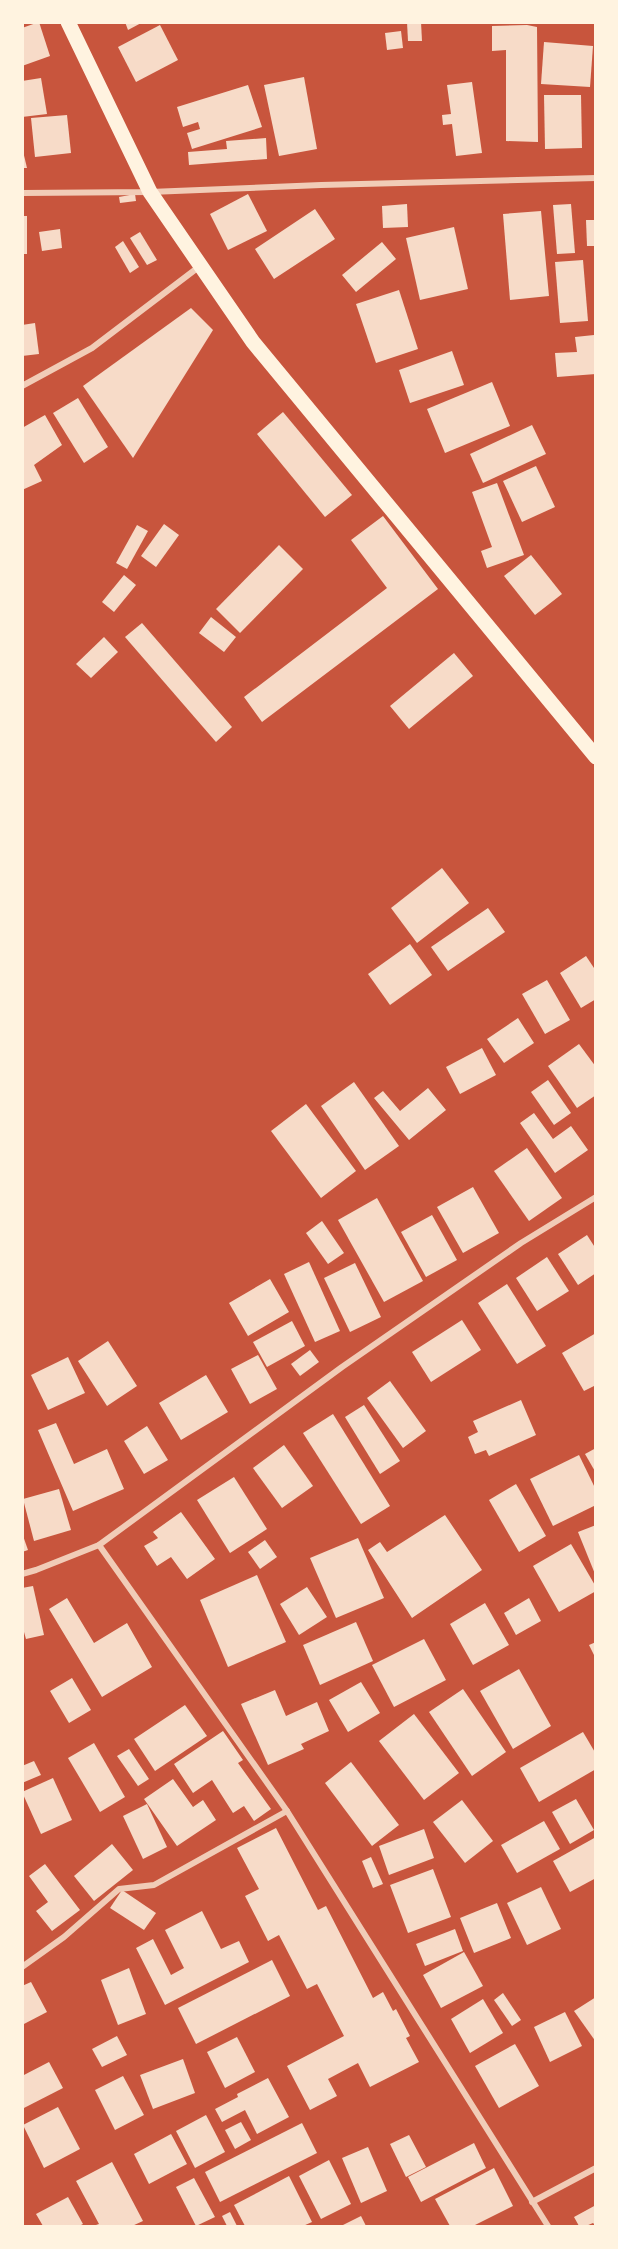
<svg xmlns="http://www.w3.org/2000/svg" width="618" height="2249" viewBox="0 0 618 2249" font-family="'Roboto Condensed',sans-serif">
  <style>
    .building { fill: #f7dbc8 }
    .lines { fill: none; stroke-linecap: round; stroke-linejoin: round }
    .minor { stroke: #f1ccb7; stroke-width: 6 }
    .primary { stroke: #fff3e0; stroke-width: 15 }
  </style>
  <rect width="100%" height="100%" fill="#c8553d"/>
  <g class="building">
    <path d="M39 22 50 56 22 66V28Z"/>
    <path d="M125 22H143L128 30Z"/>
    <path d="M407 22H421L422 41H408Z"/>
    <path d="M160 25 178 60 136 82 118 47Z"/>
    <path d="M527 25 537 27 538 142 506 141V50L492 51V26Z"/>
    <path d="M401 31 403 48 387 50 385 33Z"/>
    <path d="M544 42 593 46 590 87 541 84Z"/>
    <path d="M304 77 317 149 279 156 264 85Z"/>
    <path d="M41 78 47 114 22 117V81Z"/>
    <path d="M472 82 482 153 456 156 452 124 443 125 442 115 451 114 447 85Z"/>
    <path d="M248 85 262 127 192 149 187 133 200 129 198 122 183 127 177 107Z"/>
    <path d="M544 95H581L582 148 545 149Z"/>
    <path d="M67 115 71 153 35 157 31 118Z"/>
    <path d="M266 138 267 159 189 165 188 152 227 149 226 141Z"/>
    <path d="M22 147 27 168H22Z"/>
    <path d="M135 194 136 201 120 203 119 197Z"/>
    <path d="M248 194 267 231 228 250 210 214Z"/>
    <path d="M407 204 408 227 383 228 382 206Z"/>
    <path d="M571 204 575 253 557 254 553 205Z"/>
    <path d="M315 209 335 239 274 279 255 249Z"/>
    <path d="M541 211 549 296 510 300 503 214Z"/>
    <rect x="22" y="216" width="5" height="38"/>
    <path d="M586 220H596V246H587Z"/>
    <path d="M454 227 468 289 420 300 406 238Z"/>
    <path d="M60 229 62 248 42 251 39 232Z"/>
    <path d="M140 232 157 260 147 265 130 238Z"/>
    <path d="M123 241 139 267 130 273 115 247Z"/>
    <path d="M382 242 396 259 356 292 342 275Z"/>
    <path d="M583 260 588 321 560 323 555 262Z"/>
    <path d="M399 290 418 349 376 363 356 304Z"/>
    <path d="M191 308 213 330 133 458 83 386Z"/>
    <path d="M35 323 39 354 22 356V325Z"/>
    <path d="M594 335 596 374 557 377 555 353 577 352 575 337Z"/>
    <path d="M452 351 464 385 410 403 399 370Z"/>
    <path d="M492 382 510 426 445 453 427 409Z"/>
    <path d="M78 398 108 447 84 463 53 413Z"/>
    <path d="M283 412 352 495 325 517 257 434Z"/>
    <path d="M45 415 62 445 34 465 42 481 22 490V428Z"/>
    <path d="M532 425 546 454 483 483 470 454Z"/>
    <path d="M536 466 555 507 522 522 503 481Z"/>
    <path d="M497 483 524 555 487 568 481 551 492 547 472 492Z"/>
    <path d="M383 516 438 589 262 722 244 697 387 588 351 540Z"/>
    <path d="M164 524 179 535 156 567 141 556Z"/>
    <path d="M137 525 148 531 127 569 116 563Z"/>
    <path d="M279 545 303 569 240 633 216 609Z"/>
    <path d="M531 555 562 594 535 615 504 576Z"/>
    <path d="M124 575 136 585 114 612 102 602Z"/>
    <path d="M211 617 236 637 224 652 199 633Z"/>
    <path d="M142 623 232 727 216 742 125 637Z"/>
    <path d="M104 637 118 652 91 678 76 664Z"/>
    <path d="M454 653 473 676 409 729 390 706Z"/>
    <path d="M442 868 469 903 417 943 391 908Z"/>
    <path d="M488 908 505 932 448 971 431 947Z"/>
    <path d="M410 944 432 975 390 1005 368 974Z"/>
    <path d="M586 956 596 971V999L581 1008 560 973Z"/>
    <path d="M547 980 570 1020 545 1034 522 994Z"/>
    <path d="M518 1018 534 1043 504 1063 487 1039Z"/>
    <path d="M579 1044 596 1067V1095L577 1108 548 1066Z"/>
    <path d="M482 1048 496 1075 460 1094 446 1067Z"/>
    <path d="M548 1080 571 1113 554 1125 531 1092Z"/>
    <path d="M354 1082 399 1146 365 1170 321 1106Z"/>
    <path d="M428 1088 446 1110 409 1140 374 1098 383 1091 400 1111Z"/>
    <path d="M306 1104 356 1171 321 1198 271 1131Z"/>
    <path d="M534 1113 553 1139 571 1126 588 1150 555 1173 520 1123Z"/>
    <path d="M527 1148 562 1198 529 1221 494 1171Z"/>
    <path d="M473 1187 499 1233 463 1253 437 1207Z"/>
    <path d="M377 1198 423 1281 384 1302 338 1220Z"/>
    <path d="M432 1215 457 1260 426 1277 401 1232Z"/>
    <path d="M322 1221 344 1253 328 1264 306 1233Z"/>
    <path d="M587 1235 596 1249V1273L578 1285 558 1254Z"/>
    <path d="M547 1257 569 1291 537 1311 516 1278Z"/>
    <path d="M309 1262 340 1331 315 1342 284 1274Z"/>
    <path d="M355 1263 381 1317 350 1332 324 1278Z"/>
    <path d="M270 1279 289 1312 248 1336 229 1303Z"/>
    <path d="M507 1284 546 1346 517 1364 478 1303Z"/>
    <path d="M462 1320 481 1350 431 1382 412 1352Z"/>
    <path d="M292 1321 305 1346 267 1367 253 1342Z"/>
    <path d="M596 1333V1385L584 1391 562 1353Z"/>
    <path d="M108 1341 137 1386 107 1406 78 1361Z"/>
    <path d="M310 1350 319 1362 300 1376 291 1364Z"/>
    <path d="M258 1355 277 1389 250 1404 231 1369Z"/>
    <path d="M68 1357 85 1393 48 1410 31 1375Z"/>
    <path d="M206 1375 228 1412 181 1440 159 1403Z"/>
    <path d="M390 1381 426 1431 403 1448 367 1398Z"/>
    <path d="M521 1400 536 1435 489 1456 486 1450 475 1454 468 1437 478 1432 473 1421Z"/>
    <path d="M364 1405 400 1461 380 1474 345 1417Z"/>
    <path d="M333 1414 390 1506 361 1524 303 1433Z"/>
    <path d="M56 1423 74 1464 107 1449 124 1489 73 1511 38 1430Z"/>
    <path d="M147 1426 168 1460 144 1474 124 1441Z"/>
    <path d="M284 1445 313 1486 282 1508 253 1468Z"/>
    <path d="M596 1448V1473L585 1454Z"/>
    <path d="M579 1455 596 1490V1505L553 1526 530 1479Z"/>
    <path d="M234 1477 267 1529 230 1553 197 1500Z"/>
    <path d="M516 1484 546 1536 519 1552 489 1500Z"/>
    <path d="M59 1489 71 1530 34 1541 23 1499Z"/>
    <path d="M181 1512 215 1559 187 1579 171 1557 157 1566 144 1546 158 1538 153 1532Z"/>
    <path d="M445 1515 482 1570 412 1618 368 1550 380 1542 387 1552Z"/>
    <path d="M596 1525V1574H595L578 1532Z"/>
    <path d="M22 1533 28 1550 22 1552Z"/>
    <path d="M358 1538 384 1598 336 1618 310 1558Z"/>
    <path d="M265 1540 277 1557 260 1569 248 1552Z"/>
    <path d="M571 1544 596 1587V1591L559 1612 533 1566Z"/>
    <path d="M257 1575 286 1642 228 1667 200 1600Z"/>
    <path d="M33 1586 44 1635 26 1639 22 1625V1588Z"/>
    <path d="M307 1587 327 1617 299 1635 280 1604Z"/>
    <path d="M67 1598 94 1643 127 1623 152 1667 102 1697 49 1609Z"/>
    <path d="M529 1598 541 1621 516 1635 504 1613Z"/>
    <path d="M485 1603 509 1645 473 1665 450 1624Z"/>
    <path d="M356 1622 373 1661 320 1685 303 1645Z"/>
    <path d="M424 1639 446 1680 394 1707 372 1665Z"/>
    <path d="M596 1642V1659L589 1645Z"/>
    <path d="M519 1669 551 1726 513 1749 480 1691Z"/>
    <path d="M72 1678 91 1710 69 1723 50 1691Z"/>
    <path d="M361 1682 380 1713 348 1732 329 1700Z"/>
    <path d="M463 1689 506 1752 472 1776 429 1712Z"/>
    <path d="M275 1690 286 1716 317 1702 329 1731 301 1744 304 1749 268 1765 241 1704Z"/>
    <path d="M185 1705 207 1736 155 1771 134 1739Z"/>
    <path d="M414 1714 459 1773 424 1800 379 1741Z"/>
    <path d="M223 1731 243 1760 238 1763 271 1809 254 1821 244 1806 233 1813 212 1780 193 1793 174 1764Z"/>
    <path d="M583 1732 596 1754V1769L539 1802 520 1768Z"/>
    <path d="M94 1743 125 1797 100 1812 68 1758Z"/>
    <path d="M129 1749 149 1779 138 1786 117 1756Z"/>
    <path d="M34 1761 41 1775 22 1783V1766Z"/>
    <path d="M351 1762 399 1825 372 1846 325 1783Z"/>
    <path d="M53 1778 72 1820 41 1834 22 1792Z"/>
    <path d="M173 1779 193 1807 203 1800 216 1820 177 1846 144 1799Z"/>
    <path d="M576 1799 594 1830 570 1844 552 1812Z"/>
    <path d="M462 1800 493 1841 465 1863 433 1822Z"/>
    <path d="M147 1804 167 1847 143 1859 123 1816Z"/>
    <path d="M544 1821 560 1849 517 1873 501 1845Z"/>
    <path d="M276 1828 318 1910 326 1906 373 1998 383 1992 393 2011 396 2009 410 2036 406 2038 419 2062 370 2087 358 2063 328 2079 337 2096 310 2110 287 2066 344 2036 317 1984 307 1989 279 1935 268 1941 245 1896 259 1889 237 1848Z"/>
    <path d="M424 1829 434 1858 389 1875 379 1846Z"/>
    <path d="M596 1837V1878L570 1892 553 1861Z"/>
    <path d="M112 1844 133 1870 94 1901 74 1876Z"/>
    <path d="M371 1857 383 1884 373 1888 362 1861Z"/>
    <path d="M45 1864 80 1910 52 1931 36 1911 48 1902 29 1876Z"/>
    <path d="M433 1869 451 1917 408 1933 390 1885Z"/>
    <path d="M541 1887 561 1929 527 1945 507 1903Z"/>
    <path d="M122 1890 156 1913 144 1930 110 1908Z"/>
    <path d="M497 1903 511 1938 474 1953 460 1918Z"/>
    <path d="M202 1911 221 1949 239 1941 249 1962 165 2005 136 1948 153 1939 171 1975 184 1968 165 1930Z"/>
    <path d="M455 1929 463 1951 425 1966 416 1944Z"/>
    <path d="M464 1952 483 1986 441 2008 423 1975Z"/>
    <path d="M272 1960 290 1996 196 2044 178 2008Z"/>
    <path d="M129 1968 146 2014 118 2025 101 1980Z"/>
    <path d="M31 1982 47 2012 22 2025V1986Z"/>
    <path d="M503 1993 521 2020 512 2026 494 2000Z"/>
    <path d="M596 1997V2042L574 2011Z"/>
    <path d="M483 1999 503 2033 470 2053 451 2019Z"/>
    <path d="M565 2012 582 2046 550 2062 534 2027Z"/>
    <path d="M117 2036 127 2055 102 2067 92 2049Z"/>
    <path d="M237 2037 255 2072 225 2088 207 2052Z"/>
    <path d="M515 2044 539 2086 499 2108 475 2066Z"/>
    <path d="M183 2059 195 2093 153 2109 140 2075Z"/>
    <path d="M49 2062 63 2088 22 2109V2076Z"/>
    <path d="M123 2076 144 2115 115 2130 95 2090Z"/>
    <path d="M268 2078 289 2117 257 2134 245 2110 222 2122 215 2109 238 2097 237 2094Z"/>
    <path d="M58 2107 80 2149 44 2168 23 2125Z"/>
    <path d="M206 2115 225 2152 195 2168 176 2131Z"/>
    <path d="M241 2122 251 2140 235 2149 225 2130Z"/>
    <path d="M302 2123 317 2153 220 2202 205 2172Z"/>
    <path d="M171 2134 187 2164 149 2184 134 2154Z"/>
    <path d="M409 2135 426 2167 406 2177 390 2144Z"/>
    <path d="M474 2143 486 2168 421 2202 408 2177Z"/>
    <path d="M368 2147 387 2191 361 2203 342 2158Z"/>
    <path d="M329 2160 351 2204 321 2219 299 2176Z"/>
    <path d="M112 2162 143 2221 132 2226H93L99 2224 76 2181Z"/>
    <path d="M494 2168 513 2206 473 2226H450L435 2199Z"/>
    <path d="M289 2176 312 2222 303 2226H245L234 2205Z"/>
    <path d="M194 2178 215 2217 196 2226 176 2187Z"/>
    <path d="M68 2197 83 2224 79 2226H43L36 2214Z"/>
    <path d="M596 2205V2226L593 2223 586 2226H579L574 2217Z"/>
    <path d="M230 2212 237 2226H227L222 2216Z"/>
    <path d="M361 2216 366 2226H341Z"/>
  </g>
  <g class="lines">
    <g class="minor">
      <path d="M22 193 150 192 321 185 596 178"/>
      <path d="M22 386 92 348 200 266"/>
      <path d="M99 1545 287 1811 548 2226"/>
      <path d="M22 1574 36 1570 99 1545 342 1367 521 1243 596 1197"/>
      <path d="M22 1967 64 1937 119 1889 154 1885 287 1811"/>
      <path d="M532 2202 596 2168"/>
    </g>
    <path class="primary" d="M68 22 150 192 253 342 596 757"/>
  </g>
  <rect width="618" height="2249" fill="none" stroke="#fff3e0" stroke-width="48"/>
</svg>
